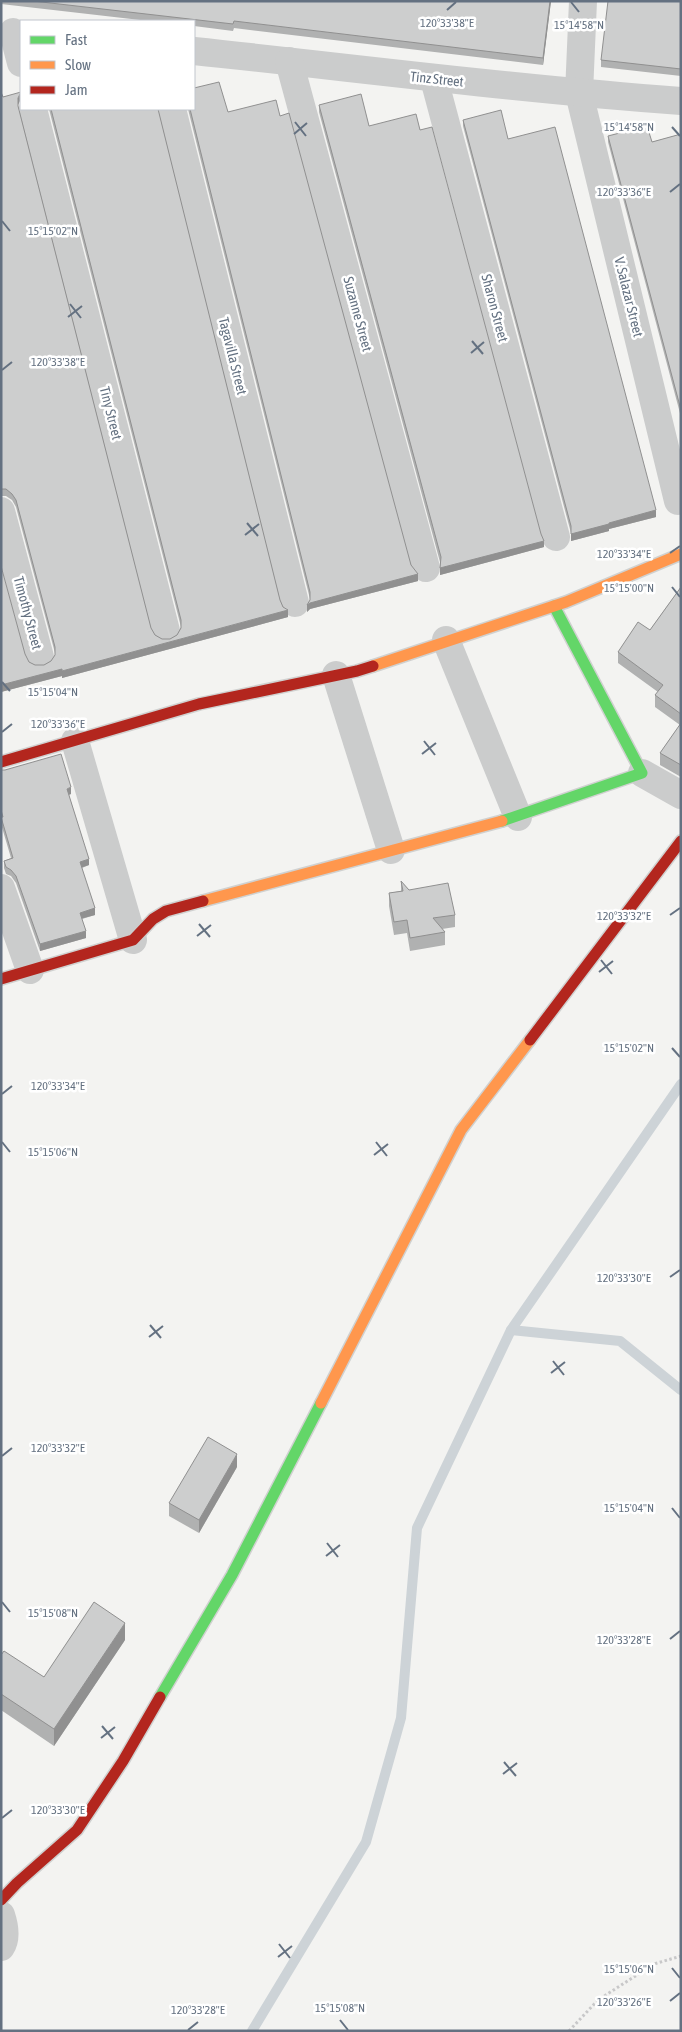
<svg xmlns="http://www.w3.org/2000/svg" width="682" height="2032" viewBox="0 0 682 2032" font-family="'Asap Condensed',sans-serif">
  <style>
    .lines { fill: none; stroke-linecap: round; stroke-linejoin: round }
    .stream { stroke: #cdd3d7; stroke-width: 10 }
    .fast-casing { stroke: #d0d1d0; stroke-width: 14 }
    .slow-casing { stroke: #d0d1d0; stroke-width: 14 }
    .jam-casing { stroke: #d0d1d0; stroke-width: 14 }
    .path { stroke: #c8c8c9; stroke-width: 3; stroke-dasharray: 2.5 2.5; stroke-linecap: butt }
    .street { stroke: #cbcccc; stroke-width: 28 }
    .fast { stroke: #63d668; stroke-width: 11 }
    .slow { stroke: #ff974d; stroke-width: 11 }
    .jam { stroke: #b3261e; stroke-width: 11 }
    .wall { fill: #b0b1b1 }
    .shaded-wall { fill: #909090 }
    .building { fill: #cdcece; stroke: #909090 }
    .ticks { fill: none; stroke: #647181; stroke-width: 2 }
    .labels { text-anchor: middle; stroke-width: 5; stroke-linejoin: round; paint-order: stroke }
    .street-label { font-size: 14px; fill: #647181; stroke: #fff }
    .ticks-label { font-size: 12px; text-anchor: middle; fill: #647181; stroke: #fff; stroke-width: 5; stroke-linejoin: round; paint-order: stroke }
  </style>
  <rect width="100%" height="100%" fill="#f3f3f1"/>
  <g class="lines">
    <g class="stream">
      <path d="M511 1330 620 1341 681 1390"/>
      <path d="M252 2031 366 1842 401 1718 417 1528 511 1330 681 1084"/>
    </g>
    <defs>
      <g id="fast">
        <path d="M502 821 642 773 554 606"/>
        <path d="M160 1697 232 1575 321 1403"/>
      </g>
      <g id="slow">
        <path d="M373 666 566 602 681 554"/>
        <path d="M203 901 502 821"/>
        <path d="M321 1403 461 1130 530 1040"/>
      </g>
      <g id="jam">
        <path d="M1 762 199 704 357 671 373 666"/>
        <path d="M1 979 133 940 153 919 166 911 203 901"/>
        <path d="M530 1040 681 841"/>
        <path d="M1 1900 17 1883 77 1830 123 1761 160 1697"/>
      </g>
    </defs>
    <use href="#fast" class="fast-casing"/>
    <use href="#slow" class="slow-casing"/>
    <use href="#jam" class="jam-casing"/>
    <path class="path" d="M569 2031 598 2000 654 1964 681 1956"/>
    <g class="street">
      <path d="M583 1 579 93 678 501"/>
      <path d="M13 32 21 63"/>
      <path d="M194 51C356 68 518 89 681 101"/>
      <path d="M289 61 426 568"/>
      <path d="M434 79 556 537"/>
      <path d="M33 109 166 631"/>
      <path d="M172 109 295 603"/>
      <path d="M1 511 40 657"/>
      <path d="M446 640 518 817"/>
      <path d="M336 675 391 850"/>
      <path d="M75 741 133 940"/>
      <path d="M642 773 681 795"/>
      <path d="M1 888 30 970"/>
      <path d="M1 1915C4 1924 7 1938 1 1947"/>
    </g>
    <use href="#fast" class="fast"/>
    <use href="#slow" class="slow"/>
    <use href="#jam" class="jam"/>
  </g>
  <g class="wall">
    <path d="M1 1H551L543 65 234 28 233 31 194 26V21H149L1 4Z"/>
    <path d="M681 1V76L601 67V60Z"/>
    <path d="M1 92 3 97 18 105 151 628 155 635 162 639H170L177 635 181 627 49 109H158L280 600 288 617 62 678V676L1 692 25 654 29 662 35 665H44L51 661 55 655V653L16 507 12 500 6 496H1Z"/>
    <path d="M319 105 369 126 420 130 544 547 440 575V562L319 112Z"/>
    <path d="M188 109 280 116 411 565 418 581 310 609 307 612 310 599Z"/>
    <path d="M463 120 508 139 656 517 609 529V531L571 541V533L463 126Z"/>
    <path d="M681 134V417L608 142V136L652 142Z"/>
    <path d="M681 587V777L660 765V753L680 725 655 707V695L658 692 618 663V652L650 630Z"/>
    <path d="M1 770 71 794 69 795 89 865 82 868 95 915 82 919 86 938 40 951 16 883 11 876 6 874 4 868V861L11 858 1 824Z"/>
    <path d="M401 881 409 890 455 915V927L442 929 445 932V945L410 951 407 933 394 935 389 906V893L401 891Z"/>
    <path d="M237 1467 199 1533 169 1516V1503Z"/>
    <path d="M125 1640 54 1746 1 1710V1655L44 1677Z"/>
  </g>
  <g class="shaded-wall">
    <path d="M550 1H551L543 65V58Z"/>
    <path d="M21 92V99L18 105V98Z"/>
    <path d="M656 510V517L609 529V531L571 541V534L609 523Z"/>
    <path d="M544 541V547L440 575V568Z"/>
    <path d="M418 574V581L310 609 307 612V605L310 603Z"/>
    <path d="M288 610V617L62 678V671Z"/>
    <path d="M62 669V676L1 692V685Z"/>
    <path d="M71 787V794L67 795V789Z"/>
    <path d="M89 859V865L80 868V862Z"/>
    <path d="M95 908V915L80 919V913Z"/>
    <path d="M86 931V938L40 951V944Z"/>
    <path d="M237 1454V1467L199 1533V1520Z"/>
    <path d="M125 1623V1640L54 1746V1729Z"/>
  </g>
  <g class="building">
    <path d="M33 1H550L543 58 234 21 233 24Z"/>
    <path d="M608 1H681V69L601 60Z"/>
    <path d="M219 82 228 112 276 100 280 116 289 113 411 565 418 574 310 603 307 605 310 600V592L190 109H194V88Z"/>
    <path d="M1 92 3 97 21 92 18 98V106L151 628 155 635 162 639H170L177 635 181 628V620L51 109H158L280 600 283 607 288 610 62 671V669L1 685V566L25 654 29 662 35 665H44L51 661 55 655V647L16 500 12 494 6 489H1Z"/>
    <path d="M361 94 369 126 416 114 420 130 432 127 541 534 544 541 440 568 441 557 319 105Z"/>
    <path d="M501 110 508 139 555 127 656 510 609 523V524L571 534V526L463 120Z"/>
    <path d="M647 126 652 142 681 134V410L608 136Z"/>
    <path d="M681 587V714L655 695 663 685 618 652 638 622 650 630Z"/>
    <path d="M681 723V765L660 753Z"/>
    <path d="M61 754 71 787 67 789 89 859 80 862 95 908 80 913 86 931 40 944 16 876 11 870 6 867 4 861 13 858 1 817H3L1 810V770H5Z"/>
    <path d="M401 881 409 890 448 883 455 915 433 918 445 932 410 938 407 920 394 922 389 893 403 891Z"/>
    <path d="M208 1437 237 1454 199 1520 169 1503Z"/>
    <path d="M94 1602 125 1623 54 1729 1 1694V1655L4 1651 44 1677Z"/>
  </g>
  <path class="ticks" d="M571 2 579 12M447 10 456 2M295 122 306 136M672 127 680 136M294 134 307 123M670 192 680 184M2 221 10 231M70 304 81 318M68 317 82 306M472 341 483 354M471 353 484 342M2 370 12 362M247 523 258 536M245 535 259 524M670 553 680 546M672 587 680 597M2 682 10 691M2 732 12 724M424 741 435 755M422 754 436 743M670 915 680 908M199 924 210 937M197 936 211 925M601 960 612 974M599 972 613 961M672 1048 680 1057M2 1094 12 1086M2 1142 10 1152M376 1142 387 1156M374 1155 388 1144M670 1277 680 1270M150 1325 161 1338M149 1337 163 1326M553 1361 564 1375M551 1373 565 1362M2 1456 12 1448M672 1508 680 1518M327 1543 338 1557M326 1556 340 1545M2 1602 10 1612M670 1639 680 1631M102 1726 113 1739M101 1738 115 1727M504 1762 516 1776M503 1774 517 1763M2 1818 12 1810M279 1944 290 1958M278 1957 292 1946M672 1968 680 1978M670 2001 680 1993M340 2020 348 2030M188 2030 198 2022"/>
  <g class="labels">
    <g class="street-label">
      <text transform="translate(437 79) rotate(6)" y="5">Tinz Street</text>
      <text transform="translate(629 297) rotate(76)" y="5">V. Salazar Street</text>
      <text transform="translate(495 308) rotate(75)" y="5">Sharon Street</text>
      <text transform="translate(358 314) rotate(75)" y="5">Suzanne Street</text>
      <text transform="translate(233 356) rotate(76)" y="5">Tagavilla Street</text>
      <text transform="translate(111 413) rotate(76)" y="5">Tiny Street</text>
      <text transform="translate(28 613) rotate(75)" y="5">Timothy Street</text>
    </g>
  </g>
  <g class="ticks-label">
    <text x="447" y="27">120°33'38"E</text>
    <text x="579" y="29">15°14'58"N</text>
    <text x="629" y="131">15°14'58"N</text>
    <text x="624" y="196">120°33'36"E</text>
    <text x="53" y="235">15°15'02"N</text>
    <text x="58" y="366">120°33'38"E</text>
    <text x="624" y="558">120°33'34"E</text>
    <text x="629" y="592">15°15'00"N</text>
    <text x="53" y="696">15°15'04"N</text>
    <text x="58" y="728">120°33'36"E</text>
    <text x="624" y="920">120°33'32"E</text>
    <text x="629" y="1052">15°15'02"N</text>
    <text x="58" y="1090">120°33'34"E</text>
    <text x="53" y="1156">15°15'06"N</text>
    <text x="624" y="1282">120°33'30"E</text>
    <text x="58" y="1452">120°33'32"E</text>
    <text x="629" y="1512">15°15'04"N</text>
    <text x="53" y="1617">15°15'08"N</text>
    <text x="624" y="1644">120°33'28"E</text>
    <text x="58" y="1814">120°33'30"E</text>
    <text x="629" y="1973">15°15'06"N</text>
    <text x="624" y="2006">120°33'26"E</text>
    <text x="340" y="2012">15°15'08"N</text>
    <text x="198" y="2014">120°33'28"E</text>
  </g>
  <rect width="682" height="2032" fill="none" stroke="#647181" stroke-width="5"/>
  <rect x="20" y="20" width="175" height="90" fill="#ffffff" stroke="#c1c6cd"/>
  <rect x="30" y="36" width="25" height="8" fill="#63d668" stroke="#c1c6cd"/>
  <text x="65" y="45" font-size="15" fill="#647181">Fast</text>
  <rect x="30" y="61" width="25" height="8" fill="#ff974d" stroke="#c1c6cd"/>
  <text x="65" y="70" font-size="15" fill="#647181">Slow</text>
  <rect x="30" y="86" width="25" height="8" fill="#b3261e" stroke="#c1c6cd"/>
  <text x="65" y="95" font-size="15" fill="#647181">Jam</text>
</svg>
